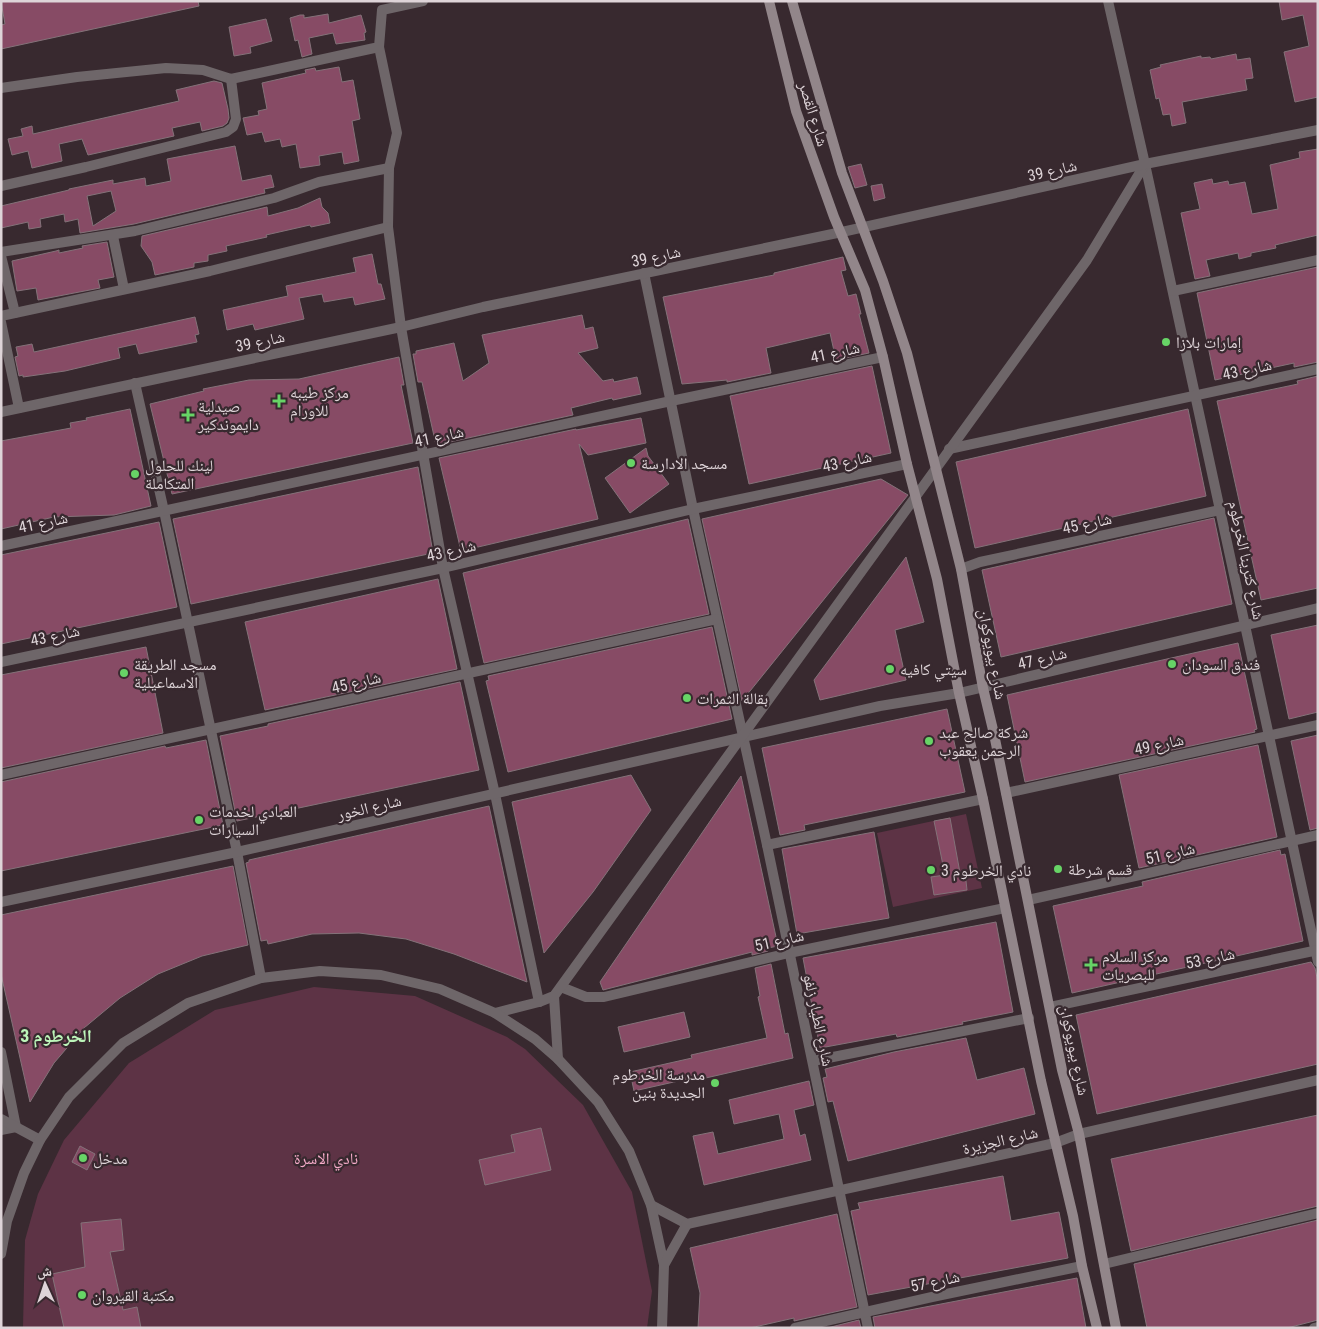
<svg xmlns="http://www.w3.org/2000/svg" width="1319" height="1329" viewBox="0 0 1319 1329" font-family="'Roboto Condensed','Noto Naskh Arabic',sans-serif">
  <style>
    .green { fill: #5d3345 }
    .building { fill: #874b65; stroke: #847279; fill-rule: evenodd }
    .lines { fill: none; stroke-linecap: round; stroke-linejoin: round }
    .minor { stroke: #6e6669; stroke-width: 10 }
    .tertiary { stroke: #6e6669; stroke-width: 10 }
    .secondary { stroke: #92868a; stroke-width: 10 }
    .poi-dot { fill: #67d466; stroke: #38292f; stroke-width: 2 }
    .labels { text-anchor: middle; stroke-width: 4.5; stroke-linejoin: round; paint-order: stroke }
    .street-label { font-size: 16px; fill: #ded4d8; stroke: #38292f }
    .poi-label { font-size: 16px; fill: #ded4d8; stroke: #38292f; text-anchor: start }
    .park-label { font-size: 16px; fill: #f7acca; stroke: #38292f }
    .neighbourhood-label { font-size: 18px; font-weight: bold; fill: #bdf6ba; stroke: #38292f }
  </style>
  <rect width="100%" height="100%" fill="#38292f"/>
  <g class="green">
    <path d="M966 814 982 888 893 907 877 833Z"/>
    <path d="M314 987 415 996 507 1037 525 1049 583 1105 632 1192 652 1291 647 1328H23L25 1240 38 1194 64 1140 129 1063 215 1010Z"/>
  </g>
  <g class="building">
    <path d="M1 1H198L199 6 1 49V25L5 24Z"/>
    <path d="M1279 1H1318V97L1295 102 1284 52 1309 46 1303 15 1282 20Z"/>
    <path d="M328 14 329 23 361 15 366 32 364 33 365 40 336 44 333 33 309 38 312 54 302 57 298 40 295 41 290 18 300 15H304V18Z"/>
    <path d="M266 19 272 41 250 47 251 53 234 56 229 27Z"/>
    <path d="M1236 54 1237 60 1250 58 1253 78 1245 79 1247 90 1182 102 1186 123 1172 126 1170 114 1163 115 1159 98 1156 99 1150 70 1161 67 1160 65 1201 56V58L1210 57 1211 59Z"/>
    <path d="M339 67 342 82 353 80 360 119 352 121 359 161 344 164 342 152 319 156 320 165 300 168 296 144 282 147 280 139 265 142 262 132 247 135 243 118 259 115 258 111 267 109 262 83 306 73 305 70 315 68 316 71Z"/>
    <path d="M214 81 222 83 228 109 229 118 227 123 223 126 202 131 200 122 172 128 174 136 88 155 82 139 59 144 62 161 32 168 28 151 12 155 8 139 23 136 21 129 32 126 33 134 179 101 176 90Z"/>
    <path d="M235 146 242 181 271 175 274 187 264 189 265 193 134 224 80 233 78 219 65 222 64 214 40 219 41 227 29 229 28 222 1 228V206L69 190V189L113 180V184L145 178 146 186 171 181 167 159ZM111 191 116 211 93 226 87 196Z"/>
    <path d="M1318 149V235L1275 245 1276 248 1251 253V256L1239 259 1238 253 1206 260 1210 276 1195 279 1181 213 1200 209 1194 183 1212 179 1213 184 1228 181 1229 185 1245 182 1252 214 1278 209 1270 165 1300 158 1299 152Z"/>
    <path d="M861 164 867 185 855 188 848 167Z"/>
    <path d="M882 184 885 198 874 201 871 186Z"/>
    <path d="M320 198 322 207 328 213 330 223 311 227 310 225 266 235 267 237 226 246 227 251 208 255V261L194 263V267L155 275 152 262 141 246 142 236 267 207 268 216 298 208Z"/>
    <path d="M107 242 114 277 98 280 100 288 38 300 36 288 17 291 12 261 56 251 59 250V253L83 248 82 246Z"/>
    <path d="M372 254 378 284H381L385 299 355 305 353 297 324 302 322 294 299 298 304 319 255 330 253 324 227 330 223 310 288 296 286 286 356 272 353 258Z"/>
    <path d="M843 257 846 270 841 271 848 296 856 294 861 314H859L869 353 836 360 830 333 766 348 771 373 727 382V380L682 384 663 297 774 275V273Z"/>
    <path d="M1318 267V362L1294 367V363L1215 380 1197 293Z"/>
    <path d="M582 315 585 329 593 327 598 348 578 353 603 381 613 379 614 382 637 377 641 394 613 400 612 398 571 408 573 415 436 445 422 382H418L413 354H416V351L454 343 463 381 489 363 482 335Z"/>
    <path d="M195 317 199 334 195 335 197 342 139 354 136 344 118 348 120 358 65 371 23 377V375L19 376 15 357 18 356 16 347 32 344 34 352Z"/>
    <path d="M399 357 404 385H401L413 443 172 494 150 404 204 391 203 389 249 380 299 379Z"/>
    <path d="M872 366 891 453 749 484 730 396Z"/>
    <path d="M1318 376V588L1261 600 1217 401 1298 384 1297 381Z"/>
    <path d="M130 409 151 506 114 515 54 517 1 529V441L71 428 70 423 87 420 86 418Z"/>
    <path d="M1188 409 1206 496 975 548 956 462Z"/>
    <path d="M641 418 646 443 588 455 579 444 598 519 461 551 439 458 576 429V430Z"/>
    <path d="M646 448 648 456 669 484 630 513 605 478Z"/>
    <path d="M418 467 433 553 191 604 173 519Z"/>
    <path d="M881 479 908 495 742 701 702 519Z"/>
    <path d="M1214 518 1232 604 1001 657 982 570Z"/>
    <path d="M688 519 709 614 484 663 463 573Z"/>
    <path d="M159 522 177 607 1 644V555Z"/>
    <path d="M906 557 924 622 895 630 906 680 820 700 814 680Z"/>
    <path d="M438 579 457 669 265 710 245 622Z"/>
    <path d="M1318 625V712L1289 719 1271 635Z"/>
    <path d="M712 627 732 719 508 772 486 681 489 680 488 676Z"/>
    <path d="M1238 643 1257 729 1254 730 1255 732 1025 782 1007 695Z"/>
    <path d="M146 647 163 733 1 768V675Z"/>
    <path d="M460 682 479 770 237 821 220 736 268 726V724Z"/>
    <path d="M947 709 965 792 804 825 805 830 780 835 762 748Z"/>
    <path d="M1318 735V828L1310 830 1291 741Z"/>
    <path d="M206 740 223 825 1 871V782L165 746 166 748Z"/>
    <path d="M1258 745 1277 837 1139 868 1119 775Z"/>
    <path d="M631 775 651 810 593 892 544 953 512 802Z"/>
    <path d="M741 776 778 946 768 948V951L752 955V952L603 990 600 982Z"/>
    <path d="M489 806 527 982 454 954 406 939 359 933 312 934 268 944 267 940 261 941 246 863 249 862V860Z"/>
    <path d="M950 818 960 873 965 872 967 890 934 895 931 877 945 875 934 821Z"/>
    <path d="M874 832 889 918 797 934 782 849Z"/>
    <path d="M1280 850 1281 855 1285 854 1303 941 1072 993 1053 906 1143 886 1142 882Z"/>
    <path d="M233 866 248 945 202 956 158 974 120 998 84 1028 54 1063 30 1102 1 974V915Z"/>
    <path d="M996 922 1013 1012 962 1022 963 1024 897 1037 896 1034 820 1048 803 958Z"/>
    <path d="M1311 962 1315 968 1318 983V1064L1097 1114 1076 1015Z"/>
    <path d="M771 964 785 1034 788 1033 793 1058 697 1080 696 1077 634 1091 630 1072 692 1058 691 1055 767 1038 758 997 760 996 755 968Z"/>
    <path d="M684 1012 690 1037 624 1052 618 1027Z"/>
    <path d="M966 1038 977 1080 1024 1068 1035 1114 848 1161 833 1101 828 1102 823 1078 827 1077 825 1069 894 1052Z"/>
    <path d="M809 1081 814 1105 794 1110 800 1136 805 1134 811 1160 704 1185 693 1136 713 1132 718 1154 784 1139 779 1114 734 1124 729 1100Z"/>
    <path d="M1318 1115V1206L1131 1251 1111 1159Z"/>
    <path d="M541 1128 551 1170 485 1185 479 1160 515 1152 511 1135Z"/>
    <path d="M80 1146 95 1154 87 1170 72 1162Z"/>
    <path d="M1003 1176 1011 1221 1059 1212 1068 1258 868 1295 851 1211 860 1209 858 1203Z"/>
    <path d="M837 1214 857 1307 794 1321V1318L750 1328H698L700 1293 690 1248Z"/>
    <path d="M121 1219 124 1250 110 1252 123 1310 137 1307 141 1328H64L52 1274 85 1267 81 1223Z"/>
    <path d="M1318 1220V1320L1287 1328H1147L1134 1264Z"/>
    <path d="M1077 1278 1086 1328H875L873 1317Z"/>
    <path d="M859 1320 861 1328H827Z"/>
  </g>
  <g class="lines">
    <g class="minor">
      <path d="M379 47 397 133 389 168 388 227 401 327 443 568 495 794 539 1002"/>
      <path d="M1 88 77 77 166 68 203 70 231 79 379 47 382 10 423 1"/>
      <path d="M1145 164 1318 962"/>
      <path d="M1 186 86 167 226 132 233 127 236 119 231 79"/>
      <path d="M113 236 124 289"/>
      <path d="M1 252 135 231 274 198 319 182 389 168"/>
      <path d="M1 256 15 313"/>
      <path d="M644 273 693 509 767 845 868 1328"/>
      <path d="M1173 291 1318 260"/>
      <path d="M1 316 210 271 388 227"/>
      <path d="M1 322 19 408"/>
      <path d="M135 383 164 511 237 852 261 978"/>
      <path d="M949 449 1318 369"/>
      <path d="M1 546 671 401 883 357"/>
      <path d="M961 569 980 562 1220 510"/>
      <path d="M1 662 443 568 693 509 907 464"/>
      <path d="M1 775 717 619"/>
      <path d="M1006 793 1318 725"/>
      <path d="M767 845 983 799"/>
      <path d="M1028 900 1318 835"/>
      <path d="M1 902 237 852 880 706 959 693"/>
      <path d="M561 987 586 997H604L789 953 1005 908"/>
      <path d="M554 996 558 1059"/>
      <path d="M1050 1007 1318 950"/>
      <path d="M495 1013 539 1002 554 996 1087 260 1145 164"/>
      <path d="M1 1052 16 1127 1 1130"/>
      <path d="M813 1061 1029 1018"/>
      <path d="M1 1119 40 1140"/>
      <path d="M1104 1264 1318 1213"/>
      <path d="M795 1328 932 1297 1082 1266"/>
      <path d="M1314 1328 1318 1327"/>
    </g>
    <g class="tertiary">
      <path d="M1108 1 1145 164"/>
      <path d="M1 412 401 327 483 307 842 232 1145 164 1318 130"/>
      <path d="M959 693 1318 608"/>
      <path d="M651 1205 687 1224 1055 1143 1079 1134 1318 1080"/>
      <path d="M1 1254 7 1221 24 1173 40 1140 69 1097 123 1043 188 1003 261 978 320 971 381 975 440 989 495 1013 535 1039 558 1059 598 1102 629 1151 651 1205 664 1265 662 1328"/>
      <path d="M664 1265 687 1224"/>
    </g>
    <g class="secondary">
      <path d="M769 1 796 111 834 217 865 290 883 357 907 464 937 579 959 693 983 799 1041 1081 1073 1216 1082 1266 1097 1328"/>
      <path d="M792 1 842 173 883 281 907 353 961 569 983 688 994 734 1062 1070 1079 1134 1116 1328"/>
    </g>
  </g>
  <g class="poi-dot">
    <circle cx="1166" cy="342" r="5"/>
    <path d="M276.5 393.5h5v5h5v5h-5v5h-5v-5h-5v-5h5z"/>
    <path d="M185.5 407.5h5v5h5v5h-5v5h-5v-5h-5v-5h5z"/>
    <circle cx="631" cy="463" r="5"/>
    <circle cx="135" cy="474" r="5"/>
    <circle cx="1172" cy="664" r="5"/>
    <circle cx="890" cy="669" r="5"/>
    <circle cx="124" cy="673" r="5"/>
    <circle cx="687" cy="698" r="5"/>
    <circle cx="929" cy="741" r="5"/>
    <circle cx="199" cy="820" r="5"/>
    <circle cx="1058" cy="869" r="5"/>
    <circle cx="931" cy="870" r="5"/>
    <path d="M1088.5 957.5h5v5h5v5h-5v5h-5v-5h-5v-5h5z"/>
    <circle cx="715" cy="1083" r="5"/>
    <circle cx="83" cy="1158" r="5"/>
    <circle cx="82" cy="1295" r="5"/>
  </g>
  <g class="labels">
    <g class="street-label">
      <text transform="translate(814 114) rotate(73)" y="6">شارع القصر</text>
      <text transform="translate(1052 170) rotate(-13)" y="6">شارع 39</text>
      <text transform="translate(656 256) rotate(-12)" y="6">شارع 39</text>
      <text transform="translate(260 341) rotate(-12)" y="6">شارع 39</text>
      <text transform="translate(835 352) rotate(-12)" y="6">شارع 41</text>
      <text transform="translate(1247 369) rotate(-12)" y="6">شارع 43</text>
      <text transform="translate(439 436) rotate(-12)" y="6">شارع 41</text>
      <text transform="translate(847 461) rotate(-12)" y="6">شارع 43</text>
      <text transform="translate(43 522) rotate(-12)" y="6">شارع 41</text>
      <text transform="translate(1087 523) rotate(-12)" y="6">شارع 45</text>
      <text transform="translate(451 550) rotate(-13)" y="6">شارع 43</text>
      <text transform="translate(1247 560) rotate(78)" y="6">شارع كترينا الخرطوم</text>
      <text transform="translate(55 635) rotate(-12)" y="6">شارع 43</text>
      <text transform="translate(993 654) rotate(79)" y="6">شارع بيويوكوان</text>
      <text transform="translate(1042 658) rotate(-14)" y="6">شارع 47</text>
      <text transform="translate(356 682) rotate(-13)" y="6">شارع 45</text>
      <text transform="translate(1159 744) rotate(-12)" y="6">شارع 49</text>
      <text transform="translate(369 807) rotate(-13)" y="6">شارع الخور</text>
      <text transform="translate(1170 853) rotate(-13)" y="6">شارع 51</text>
      <text transform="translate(779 940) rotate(-13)" y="6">شارع 51</text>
      <text transform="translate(1210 958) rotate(-12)" y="6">شارع 53</text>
      <text transform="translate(819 1020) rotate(78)" y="6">شارع الطيار زلفو</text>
      <text transform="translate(1075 1050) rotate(78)" y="6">شارع بيويوكوان</text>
      <text transform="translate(1000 1140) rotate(-13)" y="6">شارع الجزيرة</text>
      <text transform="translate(935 1281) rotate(-12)" y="6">شارع 57</text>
    </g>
    <g class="poi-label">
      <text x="1176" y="348">إمارات بلازا</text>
      <text x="290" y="398">مركز طيبه<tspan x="290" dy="18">للاورام</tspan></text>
      <text x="198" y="412">صيدلية<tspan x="198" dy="18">دايموندكير</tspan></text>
      <text x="641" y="469">مسجد الادارسة</text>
      <text x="145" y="471">لينك للحلول<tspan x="145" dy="18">المتكاملة</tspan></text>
      <text x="134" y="670">مسجد الطريقة<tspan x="134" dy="18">الاسماعيلية</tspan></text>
      <text x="1182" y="670">فندق السودان</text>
      <text x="900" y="675">سيتي كافيه</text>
      <text x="697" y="704">بقالة الثمرات</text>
      <text x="939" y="738">شركة صالح عبد<tspan x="939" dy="18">الرحمن يعقوب</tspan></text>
      <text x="209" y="817">العبادي لخدمات<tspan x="209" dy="18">السيارات</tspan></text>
      <text x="1068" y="875">قسم شرطة</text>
      <text x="941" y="876">نادي الخرطوم 3</text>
      <text x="1102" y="962">مركز السلام<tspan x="1102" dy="18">للبصريات</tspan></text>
      <text x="705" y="1080" text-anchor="end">مدرسة الخرطوم<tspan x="705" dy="18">الجديدة بنين</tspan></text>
      <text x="93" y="1164">مدخل</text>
      <text x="92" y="1301">مكتبة القيروان</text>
    </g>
    <g class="park-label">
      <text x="326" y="1164">نادي الاسرة</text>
    </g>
    <g class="neighbourhood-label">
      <text x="56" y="1042">الخرطوم 3</text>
    </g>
  </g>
  <rect width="1319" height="1329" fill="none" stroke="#ded4d8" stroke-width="5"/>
  <g transform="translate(45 1284) rotate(357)" stroke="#38292f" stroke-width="4" paint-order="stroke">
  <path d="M0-4L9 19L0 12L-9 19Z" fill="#ded4d8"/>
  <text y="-8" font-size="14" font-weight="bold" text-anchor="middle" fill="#ded4d8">ش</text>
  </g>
</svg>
